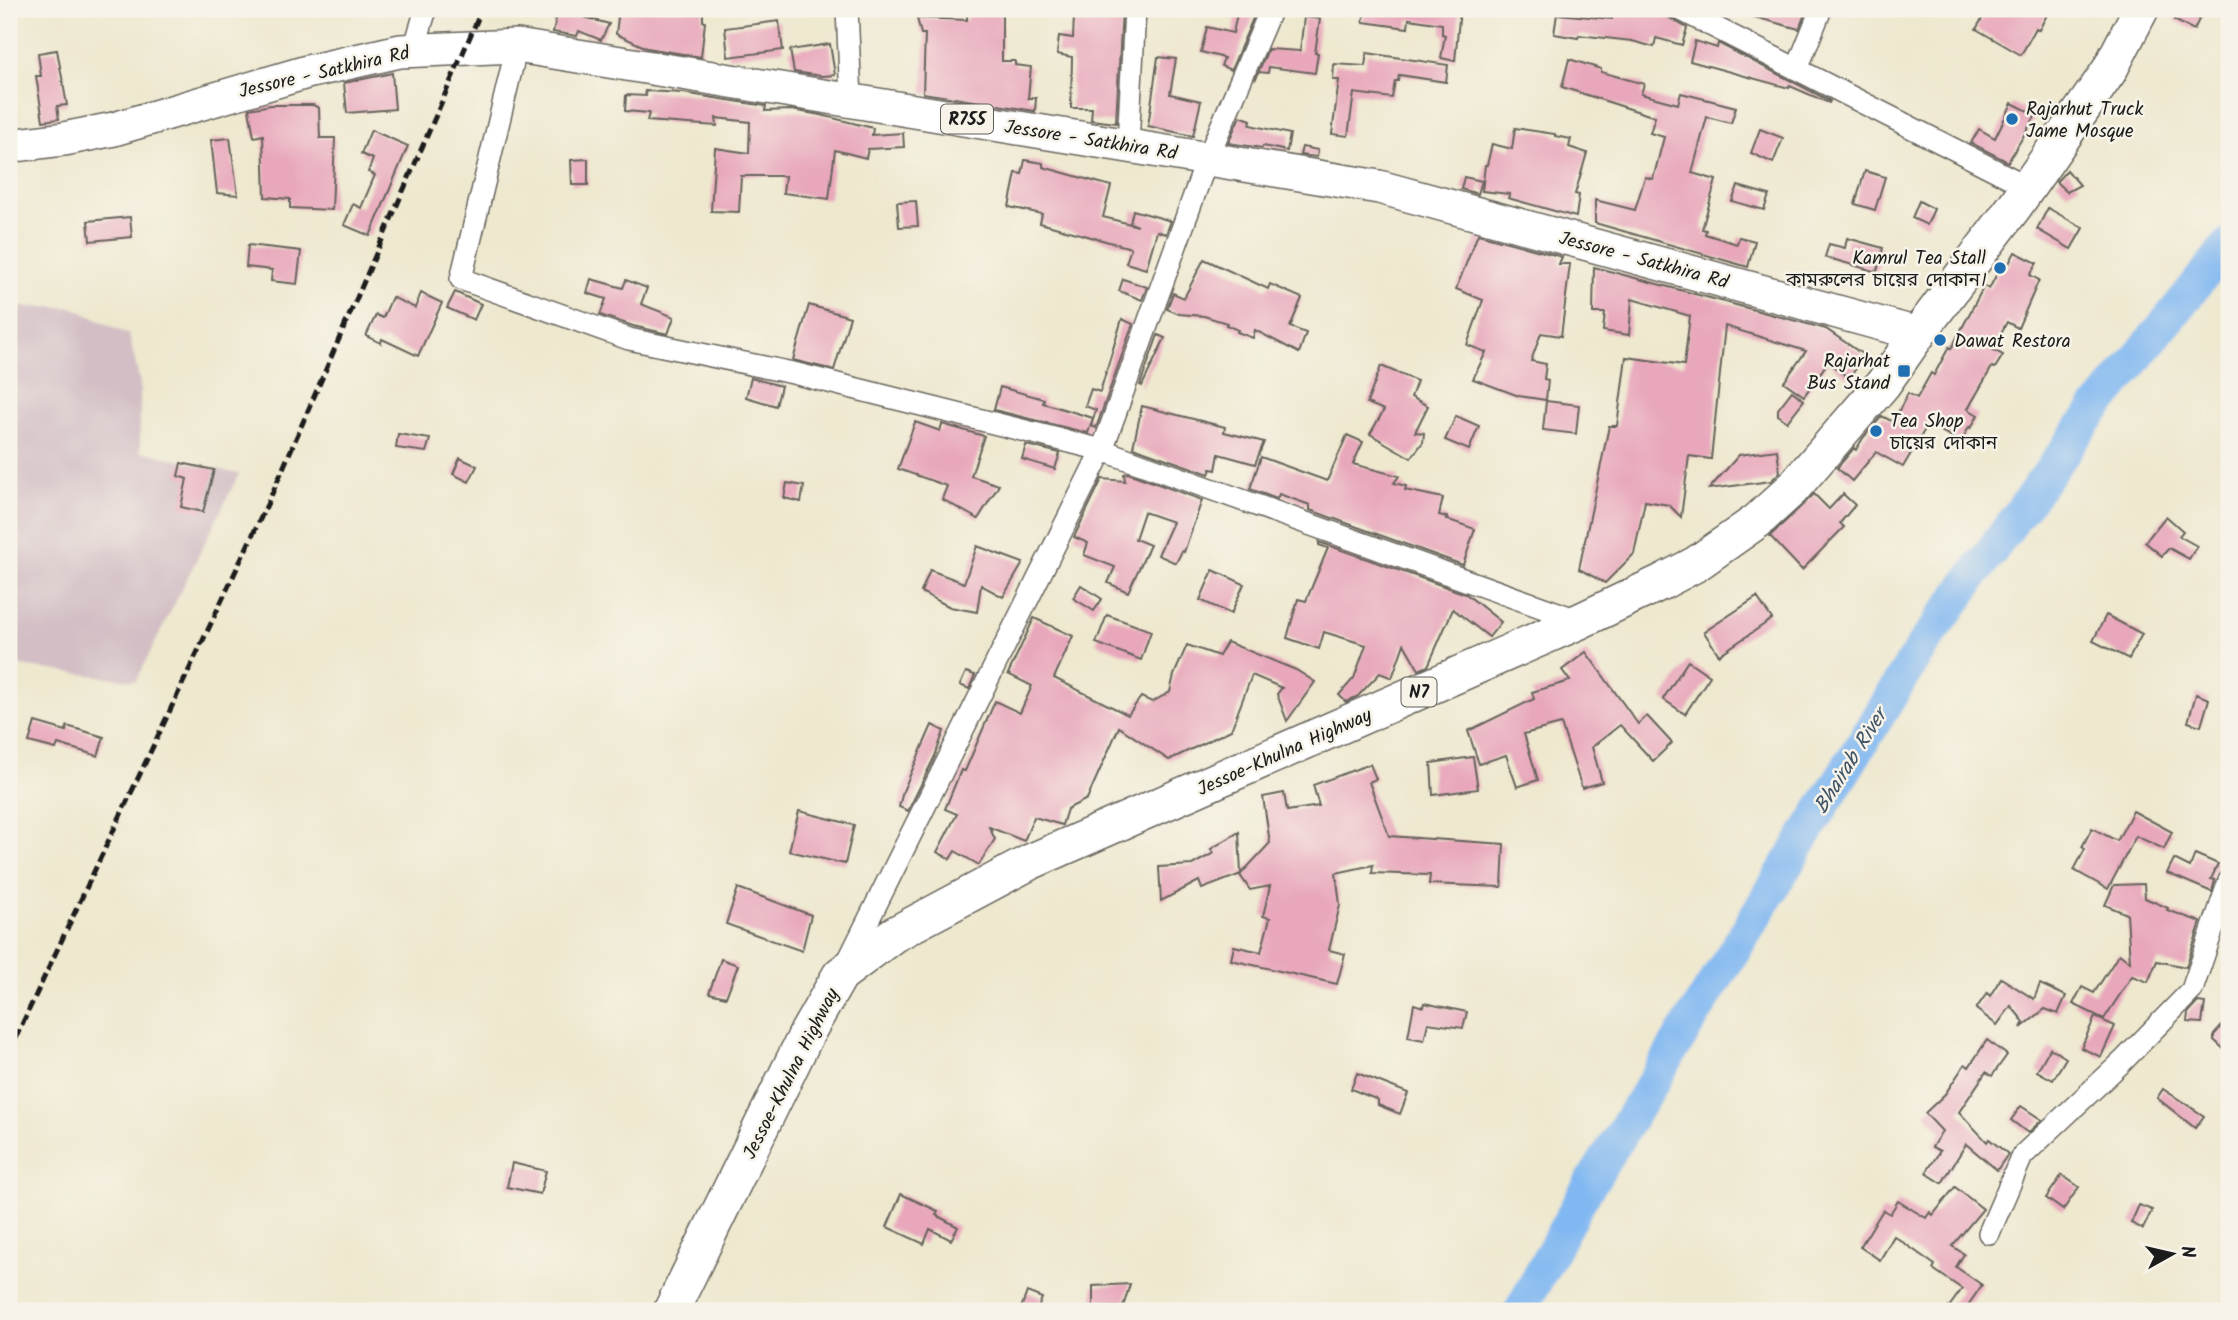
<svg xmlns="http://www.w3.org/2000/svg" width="2238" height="1320" viewBox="0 0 2238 1320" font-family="Kalam,'Noto Sans Bengali',sans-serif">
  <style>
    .industrial { fill: #d2bec4 }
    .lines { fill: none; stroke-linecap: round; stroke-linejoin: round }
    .river { stroke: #81b8f1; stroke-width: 33 }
    .building { fill: #e8a7bb }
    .minor-casing { stroke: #66635b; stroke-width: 24 }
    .primary-casing { stroke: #66635b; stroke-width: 36 }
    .trunk-casing { stroke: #66635b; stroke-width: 38 }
    .minor { stroke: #fff; stroke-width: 21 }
    .primary { stroke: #fff; stroke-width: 33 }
    .trunk { stroke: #fff; stroke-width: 35 }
    .rail { stroke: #1c1c1c; stroke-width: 5; stroke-dasharray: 10 5; stroke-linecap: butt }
    .poi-dot { fill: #1f6fb2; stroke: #f7f3e8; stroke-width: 2.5 }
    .labels { text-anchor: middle; stroke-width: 5; stroke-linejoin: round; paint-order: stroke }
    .shield { fill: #f7f3e8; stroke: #5e5c59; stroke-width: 2 }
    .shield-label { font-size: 18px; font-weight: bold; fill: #1c1c1c }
    .street-label { font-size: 19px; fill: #1c1c1c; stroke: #f7f3e8 }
    .poi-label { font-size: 19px; fill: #1c1c1c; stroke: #f7f3e8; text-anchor: start }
    .water-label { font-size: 21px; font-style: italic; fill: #3f5367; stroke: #f7f3e8 }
  </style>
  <rect width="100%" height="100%" fill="#f7f3e8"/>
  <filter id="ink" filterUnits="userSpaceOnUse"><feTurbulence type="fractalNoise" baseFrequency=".0143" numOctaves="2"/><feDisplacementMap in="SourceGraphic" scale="14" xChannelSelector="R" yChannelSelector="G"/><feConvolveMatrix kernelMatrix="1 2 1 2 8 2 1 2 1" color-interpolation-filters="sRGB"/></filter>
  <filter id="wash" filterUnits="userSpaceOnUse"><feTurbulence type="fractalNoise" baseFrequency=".00686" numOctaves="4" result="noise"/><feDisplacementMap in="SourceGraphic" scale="28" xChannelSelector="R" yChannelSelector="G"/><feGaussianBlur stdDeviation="1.57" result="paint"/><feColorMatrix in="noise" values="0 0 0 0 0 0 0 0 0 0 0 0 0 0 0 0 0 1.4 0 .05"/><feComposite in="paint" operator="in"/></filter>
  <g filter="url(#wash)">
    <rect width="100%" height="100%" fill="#eee8cf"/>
    <path class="industrial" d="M9 307H72L129 335 140 383V451L239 474 136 681 20 666 9 667Z"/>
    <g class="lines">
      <path class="river" d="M1520 1311 1579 1202 1920 649 2087 420 2229 244"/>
    </g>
    <g id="blocks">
      <g class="building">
        <path d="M547 9H554L609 24 601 40 579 31 577 36 553 32 556 19 545 14Z"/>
        <path d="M619 9H703V21L705 22 701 57 647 48 616 34Z"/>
        <path d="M967 9H1002V61H1015V65L1031 67 1028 98H1036L1035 111 923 93 925 34H921L917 18 967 20Z"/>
        <path d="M1098 9H1122L1116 123 1091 120 1092 108H1071L1072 57 1057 54 1059 36 1073 38 1074 16H1098Z"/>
        <path d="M1238 9H1257L1231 70 1221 66 1224 58 1201 52 1207 27 1233 33Z"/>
        <path d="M1365 9H1460L1455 61 1441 58 1445 35 1442 34V24L1409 19 1408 28 1363 22Z"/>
        <path d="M1614 9 1644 13 1646 9H1666L1668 17 1687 28 1682 45 1656 38 1654 47 1632 41 1579 35 1578 38 1554 34 1557 14 1612 19Z"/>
        <path d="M1743 9H1807L1799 29 1743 14Z"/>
        <path d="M1988 9H2050L2039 30 2036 28 2021 55 1976 29Z"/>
        <path d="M2180 9H2204L2194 30 2174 20Z"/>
        <path d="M1304 17 1320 19 1315 53H1318L1315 73 1269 67 1268 73 1259 72 1255 80 1268 49 1300 51Z"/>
        <path d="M779 21 783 50 728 57 725 28Z"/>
        <path d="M1695 41 1717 48 1718 43 1830 101 1829 103 1790 86 1789 88 1690 61Z"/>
        <path d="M830 44 835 75 822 76 794 72 790 50Z"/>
        <path d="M57 50 67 105 57 106 59 119 43 121 36 76H41L38 53Z"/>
        <path d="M1367 53 1448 65 1446 82 1399 75 1398 81H1395L1392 98 1354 93 1348 136 1332 134 1339 80H1333L1334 64 1365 66Z"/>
        <path d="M1158 57 1176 59 1170 94 1201 101 1193 136 1148 126Z"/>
        <path d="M1569 59 1601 69V72L1644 84 1641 94 1678 104 1681 93 1736 107 1731 123 1707 117 1692 173 1716 180 1702 229 1706 230 1705 234 1737 244 1739 237 1755 241 1748 267 1595 223V200L1635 210 1645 177 1653 179 1664 137 1650 133 1655 117 1562 87Z"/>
        <path d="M392 73 395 109 347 113 344 83Z"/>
        <path d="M645 91 683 93 766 106 765 111 791 110 821 115 873 128 872 135 903 133 904 147 868 149 866 158 835 150 829 199 783 193 785 176H741L739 212 711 211 715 148 749 153 750 122 716 118 717 126 647 121 649 113 625 111 626 95 646 96Z"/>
        <path d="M2012 103 2036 115 2008 162 1971 143 1979 129 1995 138Z"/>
        <path d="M271 105H313L319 108 320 138H335L332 210 290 208V199L265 197 263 135 254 137 249 109Z"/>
        <path d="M1240 116 1251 120 1250 125 1290 134 1287 151 1263 146 1262 148 1228 143Z"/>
        <path d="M1515 128 1555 134V136L1571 139 1569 147 1587 153 1575 194 1579 195 1576 217 1508 198 1510 194 1482 191 1485 165H1487L1492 144 1512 149Z"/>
        <path d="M1760 129 1783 138 1773 163 1751 153Z"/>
        <path d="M371 130 408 146 370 236 344 225 353 204 361 208 375 175 368 172 373 159 361 154Z"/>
        <path d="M230 138 238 195 217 193 211 140Z"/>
        <path d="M1302 147 1318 150 1317 157 1300 155Z"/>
        <path d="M588 159V185H572L571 160Z"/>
        <path d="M1025 160 1043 163V167L1111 186 1103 217 1138 226 1130 223 1133 210 1171 221 1166 234 1157 231 1146 269 1126 263 1131 248 1040 223 1042 214 1009 207 1016 173 1022 174Z"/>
        <path d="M2067 170 2080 185 2067 192 2056 182Z"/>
        <path d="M1865 171 1885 177 1875 210 1855 204Z"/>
        <path d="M1464 177 1482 181 1478 194 1461 189Z"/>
        <path d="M1738 186 1769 195 1764 210 1732 201Z"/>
        <path d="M916 201 918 226 899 227 897 202Z"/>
        <path d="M1919 201 1934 209 1927 225 1912 218Z"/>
        <path d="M2048 208 2083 228 2071 249 2037 229Z"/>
        <path d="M130 217 132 237 90 241 88 221Z"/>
        <path d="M1478 234 1562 257 1559 264H1570L1561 336 1541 333 1531 361 1546 364 1544 379 1548 380 1546 400 1519 396 1473 379 1486 352 1467 345 1483 300 1456 289Z"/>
        <path d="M1847 238 1883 248 1877 272 1825 257 1829 244 1845 248Z"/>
        <path d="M248 245 301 251 297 284 271 281 272 270 246 267Z"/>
        <path d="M2015 252 2037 263 2030 275 2039 280 2018 328 2007 322 1992 349 2003 355 1995 368 1992 367 1968 409 1978 415 1971 428 1969 427 1961 442 1928 424 1903 467 1876 452 1852 481 1837 468 1854 448 1856 450 1863 438 1882 416 1893 422 1908 393 1917 398 1931 373 1934 375 1949 347 1951 349 1984 286 1989 289 2002 264 2007 267Z"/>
        <path d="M1204 259 1268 289 1270 284 1302 298 1290 327 1306 333 1299 353 1255 330 1253 338 1237 332 1238 330 1226 325 1227 323 1204 316 1179 314 1167 309 1173 293 1184 298Z"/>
        <path d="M1594 267 1826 329 1865 356 1849 378 1828 362 1804 396 1784 382 1806 351 1725 326 1711 459 1689 456 1681 517 1669 505 1645 501 1634 554 1605 583 1579 569 1609 426H1617L1626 357 1684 365 1690 316 1632 299 1629 335 1603 331 1605 313H1593Z"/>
        <path d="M591 279 623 288 626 280 647 288 641 304 674 317 668 334 633 326 600 315 606 299 587 293Z"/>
        <path d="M1123 279 1147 287 1142 300 1119 291Z"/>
        <path d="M455 292 481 304 474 320 447 308Z"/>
        <path d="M421 293 442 303 418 356 382 339 381 343 366 336 376 315 383 318 392 297 415 308Z"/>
        <path d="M809 305 850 317 834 370 793 360Z"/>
        <path d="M1122 319 1133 324 1096 428 1091 426 1096 410 1085 406 1091 389 1100 392Z"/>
        <path d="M1158 335 1165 338 1142 386 1140 385Z"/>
        <path d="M1381 366 1417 381 1411 397 1428 406 1415 432 1424 433 1423 442 1411 458 1370 434 1384 410 1367 403Z"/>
        <path d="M751 378 781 386 776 406 746 397Z"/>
        <path d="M1000 387 1044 399 1043 403 1093 418 1088 433 994 410Z"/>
        <path d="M1792 391 1804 400 1787 422 1778 415V409Z"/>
        <path d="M1546 401 1579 405 1576 434 1543 430Z"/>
        <path d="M1142 406 1225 427 1224 432 1264 442 1255 464 1219 454 1216 470 1211 469 1209 474 1133 447Z"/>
        <path d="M1456 416 1479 426 1469 450 1445 440Z"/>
        <path d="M915 422 940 431 942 424 984 436 971 476 999 485 978 519 942 499 947 486 898 469Z"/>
        <path d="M398 434 430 439 426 452 396 448Z"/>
        <path d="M1347 435 1363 442 1353 464 1399 476 1394 483 1406 486 1405 490 1443 498 1439 515 1447 517 1446 519 1475 529 1463 565 1310 510V505L1279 494 1277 499 1250 489 1261 457 1327 481Z"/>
        <path d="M1026 445 1060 453 1055 469 1022 459Z"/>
        <path d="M1777 450 1780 472 1771 481 1709 489 1739 455Z"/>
        <path d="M460 458 477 466 469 482 453 474Z"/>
        <path d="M181 463 214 470 203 512 181 507 187 479 178 476Z"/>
        <path d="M1128 473 1202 500 1184 552 1182 551 1176 563 1158 555 1173 522 1144 512 1135 539 1150 545 1128 592 1108 583 1115 567 1084 555 1088 543 1074 537 1102 479 1125 481 1124 474Z"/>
        <path d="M787 483 804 486 801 502 784 498Z"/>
        <path d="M1814 494 1829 509 1843 494 1855 505 1840 523 1844 527 1802 570 1770 536Z"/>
        <path d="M2166 516 2183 531 2179 536 2197 546 2189 559 2169 548 2162 556 2145 542Z"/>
        <path d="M1319 542 1466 594 1501 622 1489 637 1453 609 1428 666 1419 670 1404 644 1392 678 1380 673 1358 696 1346 702 1339 695 1354 678 1366 645 1324 632 1319 649 1287 638 1298 599 1306 601 1328 548 1319 545Z"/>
        <path d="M977 546 1023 563 1003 597 981 585 977 612 950 607 921 592 930 570 964 583Z"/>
        <path d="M1213 570 1244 584 1231 614 1200 600Z"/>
        <path d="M1081 585 1102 599 1094 611 1073 598Z"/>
        <path d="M1757 597 1772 619 1719 655 1704 632Z"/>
        <path d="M1107 615 1151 631 1141 660 1096 643Z"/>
        <path d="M2106 615 2142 634 2129 659 2093 641Z"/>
        <path d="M1034 618 1073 636 1054 678 1128 715 1141 697 1152 702 1170 692 1174 675 1187 645 1219 656 1227 642 1296 670 1315 682 1287 721 1277 694 1282 688 1252 675 1231 730 1169 760 1119 727 1087 799 1067 809 1062 825 1034 817 1024 841 989 827 995 839 979 865 955 851 950 859 937 852 957 814 945 809 961 770 965 771 995 701 1020 713 1032 686 1008 674Z"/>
        <path d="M1586 652 1638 724 1647 716 1672 743 1653 761 1620 725 1592 747 1602 782 1582 788 1561 724 1524 734 1538 780 1517 787 1506 755 1479 764 1468 731 1534 699 1532 692 1570 681 1562 670Z"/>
        <path d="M1688 661 1710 676 1685 714 1663 699Z"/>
        <path d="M966 672 975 675 969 689 960 685Z"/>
        <path d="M2196 694 2209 699 2201 726 2188 722Z"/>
        <path d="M35 722 66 731 67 726 104 737 98 756 58 744 56 749 29 742Z"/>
        <path d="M932 725 944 731 935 756 908 811 899 807 903 791Z"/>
        <path d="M1473 757 1478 789 1433 795 1431 763Z"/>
        <path d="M1370 764 1376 779 1369 782 1389 836 1504 844 1502 887 1429 884 1430 875 1372 873 1373 865 1336 873 1340 905 1329 950 1345 954 1337 984 1231 960 1234 946 1261 952 1270 918 1263 916 1270 886 1250 890 1240 875 1270 843 1263 797 1284 793 1287 811 1319 806 1313 785Z"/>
        <path d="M799 811 854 825 845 864 789 851Z"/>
        <path d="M2133 811 2172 832 2164 849 2136 836 2108 889 2074 870 2085 849 2082 847 2092 828 2117 841Z"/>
        <path d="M1239 832 1241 874 1202 889 1199 881 1161 901 1159 867 1192 865 1214 853 1211 849Z"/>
        <path d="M2195 854 2218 864 2211 879 2215 880 2212 892 2167 873 2174 859 2190 867Z"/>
        <path d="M2144 884 2145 898 2168 908 2167 910 2201 922 2186 967 2157 961 2148 982 2132 976 2104 1019 2073 1004 2082 987 2094 993 2119 954 2130 962 2127 914 2105 905 2114 885Z"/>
        <path d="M738 888 811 915 802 951 726 924Z"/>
        <path d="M721 959 738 965 726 997 709 993Z"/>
        <path d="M2001 978 2034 999 2040 984 2066 996 2058 1014 2045 1009 2021 1028 2024 1022 2011 1006 1997 1025 1976 1009 1987 993 1990 996Z"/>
        <path d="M2198 1002 2205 1003 2202 1023 2187 1022 2188 1013Z"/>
        <path d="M1424 1003 1467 1012 1463 1028 1428 1023 1424 1040 1408 1037 1414 1004 1423 1007Z"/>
        <path d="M2095 1017 2115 1026 2101 1057 2081 1048Z"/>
        <path d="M2229 1018V1054L2214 1040V1035Z"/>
        <path d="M1987 1040 2007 1055 1992 1076 1986 1072 1959 1112 1987 1142 1989 1139 2008 1154 1997 1170 1966 1144 1942 1183 1926 1173 1940 1151 1932 1147 1942 1131 1925 1113 1945 1094 1965 1064 1969 1067Z"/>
        <path d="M2050 1048 2066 1058 2053 1080 2037 1071Z"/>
        <path d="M1357 1073 1408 1093 1400 1114 1378 1105V1100L1351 1089Z"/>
        <path d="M2163 1089 2204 1116 2195 1128 2157 1098Z"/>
        <path d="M2021 1106 2042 1120 2028 1133 2011 1120Z"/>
        <path d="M512 1163 546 1171 540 1194 507 1187Z"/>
        <path d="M2062 1175 2079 1187 2063 1210 2046 1198Z"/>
        <path d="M1955 1187 1983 1209 1952 1246 1964 1254 1956 1267 1982 1285 1964 1311H1946L1962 1289 1933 1269 1935 1265 1894 1236 1880 1260 1860 1247 1883 1210 1890 1214 1898 1201 1926 1218 1930 1212 1933 1215Z"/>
        <path d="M901 1194 938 1211 936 1215 958 1227 951 1240 930 1229 924 1244 887 1227Z"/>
        <path d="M2139 1205 2152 1210 2143 1229 2131 1223Z"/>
        <path d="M1130 1284 1123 1307H1093V1286Z"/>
        <path d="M1027 1292 1042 1298 1037 1311H1020Z"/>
      </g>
    </g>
  </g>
  <g filter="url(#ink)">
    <use href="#blocks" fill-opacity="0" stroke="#66635b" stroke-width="2"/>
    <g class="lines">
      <defs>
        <g id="minor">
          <path d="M847 9 851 100"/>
          <path d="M1679 9 2028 187"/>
          <path d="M517 46 461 279 629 339 793 373 1102 450 1580 621"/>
          <path d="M414 49 426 9"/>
          <path d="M1797 69 1821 9"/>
          <path d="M1128 145 1135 9"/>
          <path d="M846 965 1102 450 1208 157 1271 9"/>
          <path d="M1989 1233 2022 1156 2122 1062 2192 990 2229 881"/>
        </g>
        <path id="primary" d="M9 146 64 139 114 129 307 72 400 51 517 46 1379 187 1918 334"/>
        <path id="trunk" d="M671 1311 807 1033 840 975 893 935 1030 862 1580 621 1662 582 1696 564 1757 521 1792 489 1883 384 1918 334 2014 207 2109 71 2141 9"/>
      </defs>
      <use href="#minor" class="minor-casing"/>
      <use href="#primary" class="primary-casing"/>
      <use href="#trunk" class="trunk-casing"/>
      <use href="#minor" class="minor"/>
      <use href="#primary" class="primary"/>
      <use href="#trunk" class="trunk"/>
      <path class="rail" d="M9 1052 271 496 482 9"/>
    </g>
  </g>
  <g class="poi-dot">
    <circle cx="2012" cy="119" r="7"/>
    <circle cx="2000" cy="268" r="7"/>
    <circle cx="1940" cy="340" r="7"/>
    <rect x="1897" y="364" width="14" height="14" rx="3.5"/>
    <circle cx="1876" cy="431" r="7"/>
  </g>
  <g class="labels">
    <g class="shield">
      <rect x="941" y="104.5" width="52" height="29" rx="5"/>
      <rect x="1401.5" y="677.5" width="35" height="29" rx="5"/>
    </g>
    <g class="shield-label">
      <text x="967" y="125">R755</text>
      <text x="1419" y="698">N7</text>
    </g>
    <g class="street-label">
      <text transform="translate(324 71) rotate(-13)" y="7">Jessore - Satkhira Rd</text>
      <text transform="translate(1091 139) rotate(9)" y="7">Jessore - Satkhira Rd</text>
      <text transform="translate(1644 259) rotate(15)" y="7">Jessore - Satkhira Rd</text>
      <text transform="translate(1284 751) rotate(-24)" y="7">Jessoe-Khulna Highway</text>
      <text transform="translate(790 1073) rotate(-63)" y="7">Jessoe-Khulna Highway</text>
    </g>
    <g class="poi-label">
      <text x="2026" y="115">Rajarhut Truck<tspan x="2026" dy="22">Jame Mosque</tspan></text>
      <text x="1986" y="264" text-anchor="end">Kamrul Tea Stall<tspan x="1986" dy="22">কামরুলের চায়ের দোকান।</tspan></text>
      <text x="1954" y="347">Dawat Restora</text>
      <text x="1890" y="367" text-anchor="end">Rajarhat<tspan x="1890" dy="22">Bus Stand</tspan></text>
      <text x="1890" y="427">Tea Shop<tspan x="1890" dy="22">চায়ের দোকান</tspan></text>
    </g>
    <g class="water-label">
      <text transform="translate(1850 761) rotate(-58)" y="7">Bhairab River</text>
    </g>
  </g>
  <rect width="2238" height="1320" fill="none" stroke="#f7f3e8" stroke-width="35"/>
  <g transform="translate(2172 1254) rotate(82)" stroke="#f7f3e8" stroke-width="5" paint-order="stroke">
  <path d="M0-5L12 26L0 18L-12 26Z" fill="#1c1c1c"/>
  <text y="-10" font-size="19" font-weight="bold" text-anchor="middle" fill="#1c1c1c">N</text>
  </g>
</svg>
